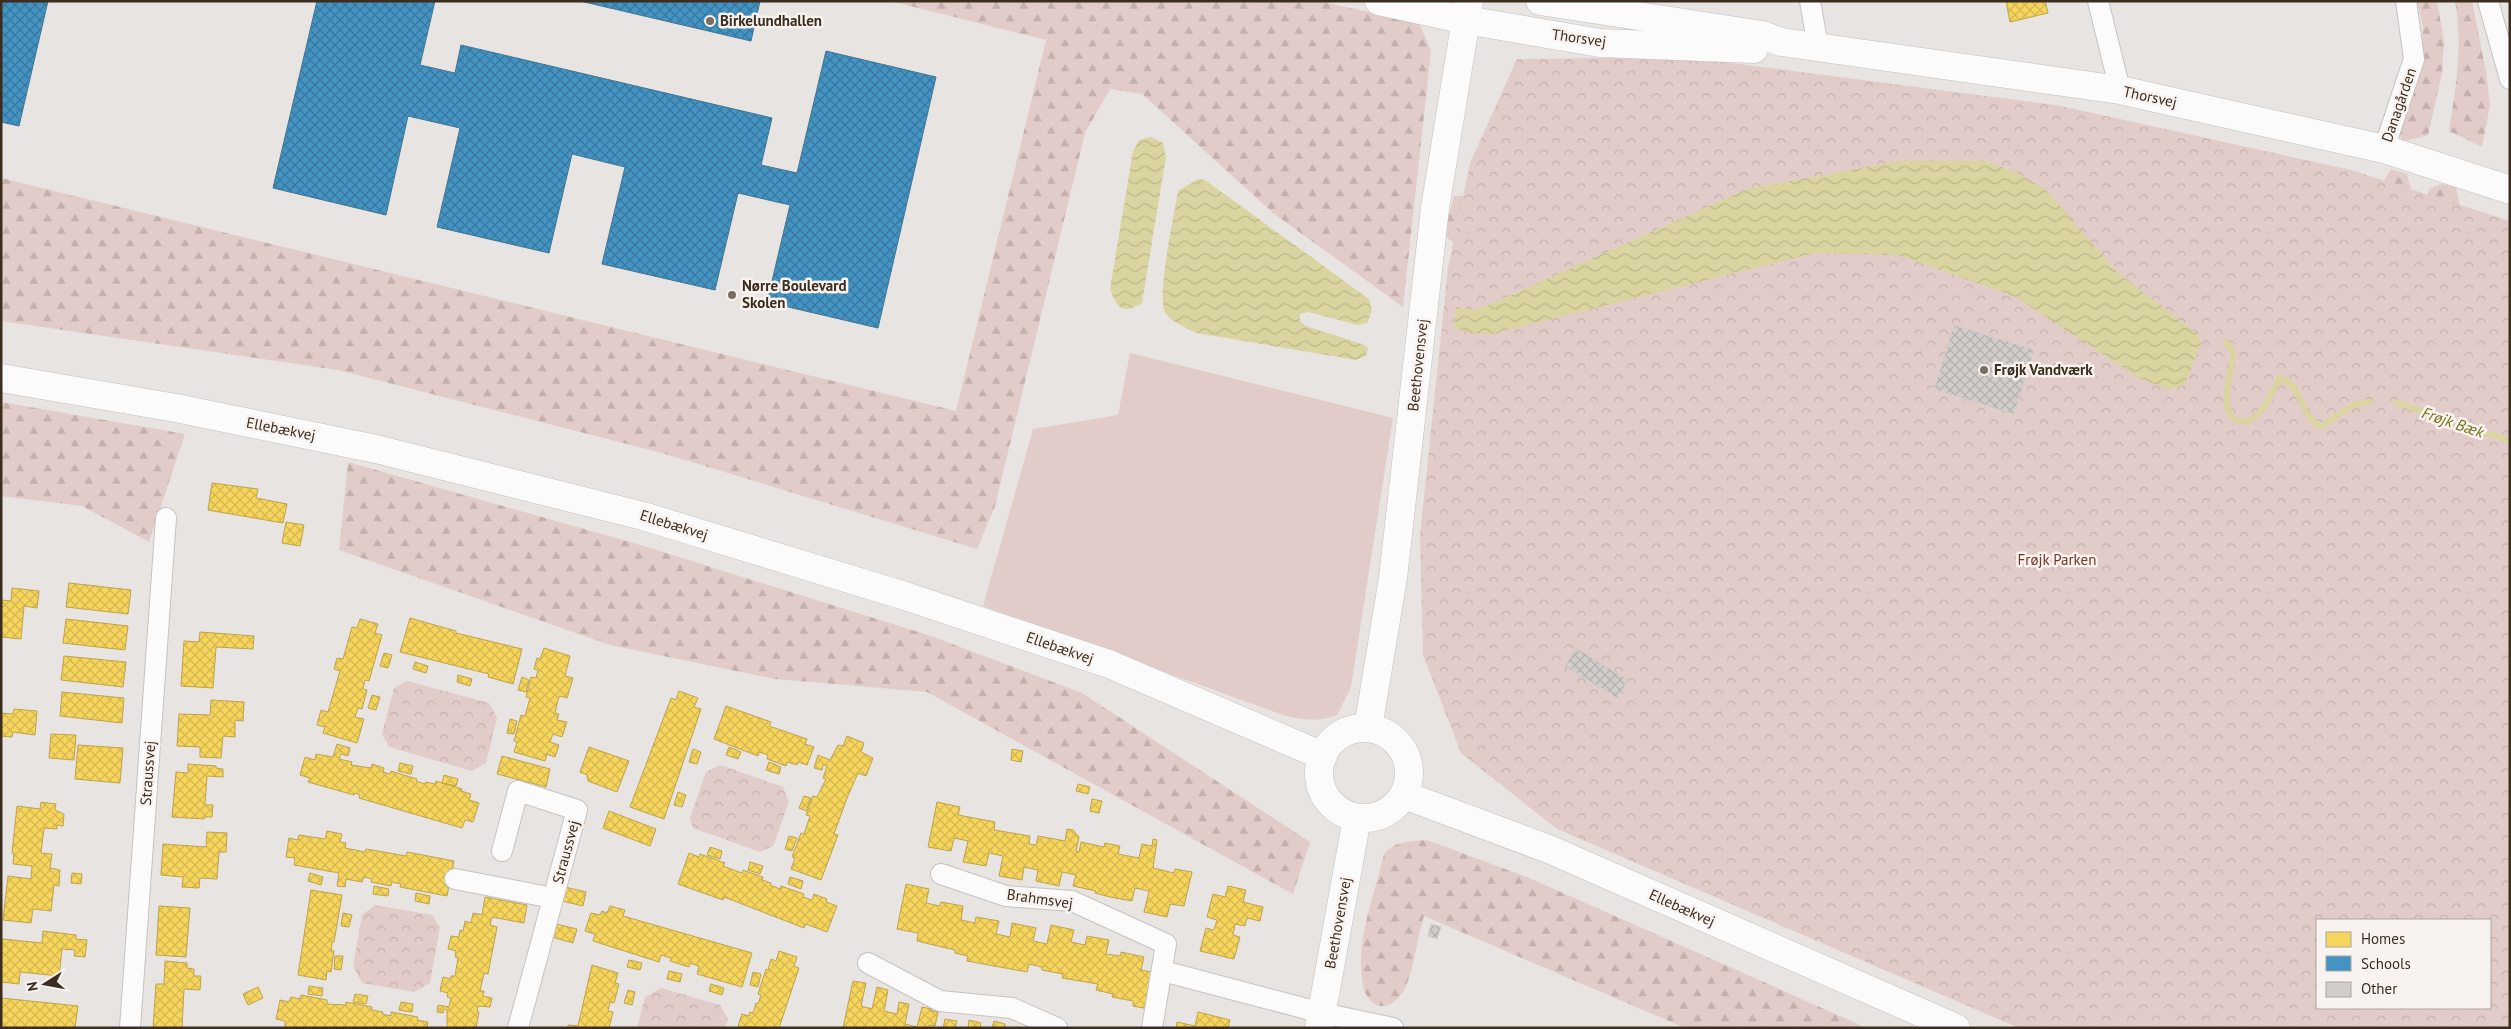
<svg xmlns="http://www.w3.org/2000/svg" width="2511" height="1029" viewBox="0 0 2511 1029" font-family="'PT Sans',sans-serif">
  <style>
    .green { fill: #e2ccca }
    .forest { fill: url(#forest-firs) }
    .park { fill: url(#park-crowns); fill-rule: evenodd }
    .water { fill: url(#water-waves) }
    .homes { fill: url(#homes-cross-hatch); stroke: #bea34a }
    .schools { fill: url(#schools-cross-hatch); stroke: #417592 }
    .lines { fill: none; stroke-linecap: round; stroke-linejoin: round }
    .stream { stroke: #dad5a0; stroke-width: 6 }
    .building { fill: url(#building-cross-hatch); stroke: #d1cdcb }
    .street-casing { stroke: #c6c2c0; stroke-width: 22 }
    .secondary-casing { stroke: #c4bfbc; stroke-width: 29 }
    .street { stroke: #fcfbfb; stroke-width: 20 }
    .secondary { stroke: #fcfbfb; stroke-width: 28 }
    .poi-dot { fill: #786e63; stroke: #f8f2f0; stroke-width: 2 }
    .labels { text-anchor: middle; stroke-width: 5; stroke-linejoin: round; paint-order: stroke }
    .poi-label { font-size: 15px; font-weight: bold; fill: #3c2e1f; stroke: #f8f2f0; text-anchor: start }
    .street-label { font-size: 15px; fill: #3c2e1f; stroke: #f8f2f0 }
    .park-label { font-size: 15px; fill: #753427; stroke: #f8f2f0 }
    .water-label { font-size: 16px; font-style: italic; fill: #767116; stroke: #f8f2f0 }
  </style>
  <defs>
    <pattern id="forest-firs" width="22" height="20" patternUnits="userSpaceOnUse" patternTransform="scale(1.25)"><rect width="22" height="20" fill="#e2ccca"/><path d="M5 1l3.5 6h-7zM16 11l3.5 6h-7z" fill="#c3b0ad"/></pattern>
    <pattern id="park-crowns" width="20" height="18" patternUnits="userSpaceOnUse" patternTransform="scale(1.25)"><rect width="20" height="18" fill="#e2ccca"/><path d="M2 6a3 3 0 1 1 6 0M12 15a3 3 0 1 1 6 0" fill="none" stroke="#c3b0ad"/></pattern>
    <pattern id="water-waves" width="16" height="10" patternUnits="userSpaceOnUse" patternTransform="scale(1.25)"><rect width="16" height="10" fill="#dad5a0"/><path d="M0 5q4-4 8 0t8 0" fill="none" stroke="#bcb789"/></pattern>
    <pattern id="homes-cross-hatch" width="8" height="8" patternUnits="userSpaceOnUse" patternTransform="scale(1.25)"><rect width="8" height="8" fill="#f6d55c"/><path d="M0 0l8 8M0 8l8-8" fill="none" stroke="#d4b750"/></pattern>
    <pattern id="schools-cross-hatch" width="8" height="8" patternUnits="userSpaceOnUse" patternTransform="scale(1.25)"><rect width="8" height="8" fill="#4393c3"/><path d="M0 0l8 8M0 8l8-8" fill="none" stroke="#39789e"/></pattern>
    <pattern id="building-cross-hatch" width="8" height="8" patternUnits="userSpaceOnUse" patternTransform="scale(1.25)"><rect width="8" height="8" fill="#d1cdca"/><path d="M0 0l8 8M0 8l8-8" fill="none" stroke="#b4b0ad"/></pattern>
  </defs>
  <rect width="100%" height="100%" fill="#e8e4e2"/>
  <path class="green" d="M1130 353 1393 418 1351 687 1337 715C1318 722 1305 720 1286 716L983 606 1033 429 1118 415Z"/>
  <g class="forest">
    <path d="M890 1H1319L1419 23 1431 51 1403 307 1273 213 1142 94 1110 89 1085 133 995 506 977 549 662 453 338 370 1 321V178L956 411 1046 40Z"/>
    <path d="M2417 1H2437L2444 41 2442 74 2428 135 2402 142 2399 131 2422 56 2423 27Z"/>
    <path d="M2455 1H2472L2486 72 2490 105 2482 147 2449 131C2456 88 2463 45 2455 1Z"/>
    <path d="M2391 169 2407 174 2412 194 2377 192Z"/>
    <path d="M2442 184 2456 187 2461 210 2415 249 2429 189Z"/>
    <path d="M1454 196H1469L1458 246 1444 235Z"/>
    <path d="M1 402 185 434 149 542 82 506 1 496Z"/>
    <path d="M348 462 644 546 931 636 1082 693 1310 842 1293 894 927 692 775 679 610 645 339 550Z"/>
    <path d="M1427 840 1527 877 1867 1028H1685L1424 916C1417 938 1415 964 1406 986 1400 1001 1382 1015 1369 999 1362 991 1361 973 1361 962 1361 927 1376 889 1384 854 1395 841 1410 841 1427 840Z"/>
  </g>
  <g class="park">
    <path d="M1685 57 2056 105 2351 170 2510 221V1028H2019L1557 829 1461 753 1423 655 1420 535 1448 268 1470 163 1517 59ZM2317 920H2490V1008H2317Z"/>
    <path d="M407 681 489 703 497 718 486 763 472 771 389 747 382 734 394 688Z"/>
    <path d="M720 765 783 787 789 802 773 846 760 852 693 828 690 818 706 772Z"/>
    <path d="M375 905 432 915 440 927 430 983 414 992 362 983 353 966 362 915Z"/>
    <path d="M661 988 720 1005 728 1019 725 1028H637L645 997Z"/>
  </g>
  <g class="water">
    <path d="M1151 137 1163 143 1166 157 1142 303C1123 315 1117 309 1110 289L1133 151 1139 140Z"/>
    <path d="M1900 161H1986L2018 173 2046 190 2116 271 2198 334 2201 344 2185 384 2170 390 2138 378 2016 297 1898 255 1815 253 1492 334 1473 333 1454 329 1456 307 1474 310 1489 305 1747 189Z"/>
    <path d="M1198 179 1205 180 1369 299 1372 311 1367 323 1358 325 1308 312 1300 314V321L1306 326 1362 344 1368 348 1366 356 1356 360 1196 333C1186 328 1174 323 1166 314 1155 301 1175 212 1178 191Z"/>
  </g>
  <g class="homes">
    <path d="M2006 1H2045L2048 13 2010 22Z"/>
    <path d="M212 483 258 489 256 498 287 504 283 523 208 510Z"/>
    <path d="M286 522 304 525 300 546 282 543Z"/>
    <path d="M69 583 131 590 128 614 66 607Z"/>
    <path d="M12 588 39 591 37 608 24 606 21 639 2 637 1 600 11 601Z"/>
    <path d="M410 618 456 631V633L522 649 513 684 488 677 489 674 400 652Z"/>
    <path d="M66 619 128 626 125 650 63 643Z"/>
    <path d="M360 619 378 624 375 633 382 635 369 681 365 680 363 689 367 690 362 709 358 708 355 717 364 719 357 743 323 733 325 727 317 725 321 710 328 712 340 671 334 669 337 658 343 659 352 627 357 628Z"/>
    <path d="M200 632 254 636 253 649 216 647 213 688 181 686 184 641 199 642Z"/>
    <path d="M544 648 570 656 565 676 573 678 567 698 559 696 555 713 559 714 557 720 567 722 562 737 553 734 550 742 559 745 555 757 547 754 545 761 514 752 517 742 514 741 521 715 525 716 530 698 526 697 531 677 536 678 538 670 534 669 537 658 540 659Z"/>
    <path d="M384 653 392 655 388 668 380 666Z"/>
    <path d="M64 656 126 662 123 687 61 680Z"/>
    <path d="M415 662 428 666 426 673 413 669Z"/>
    <path d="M458 675 472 679 470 686 457 682Z"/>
    <path d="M522 677 529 680 526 692 518 690Z"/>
    <path d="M679 691 698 698 694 707 701 709 664 819 630 807 671 698 676 700Z"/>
    <path d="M62 692 124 698 122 723 60 716Z"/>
    <path d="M372 695 380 697 376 710 368 708Z"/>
    <path d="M211 700 244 702 243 721 235 720V737L223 736 221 758 200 757V747L177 746 179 714 210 715Z"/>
    <path d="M726 706 771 722 769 726 807 739 805 744 814 747 807 765 798 762 797 765 787 762 786 766 767 759 768 755 759 752 758 756 714 739Z"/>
    <path d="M14 709 37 711 35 735 13 732 12 737 1 736V713L13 714Z"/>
    <path d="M510 719 517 721 514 734 507 733Z"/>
    <path d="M51 734 76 735 74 760 49 758Z"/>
    <path d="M847 736 864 743 861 752 873 758 866 776 858 773 847 798 834 834 838 835 821 880 791 869 795 858 792 857 801 833 804 834 810 816 806 815 813 796 817 797 826 779 823 778 827 766 823 765 822 770 814 768 818 755 830 760 838 745 843 746Z"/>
    <path d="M337 744 350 748 348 756 341 754 339 759 352 762 351 765 371 768 372 764 384 768 383 772 390 774 391 771 417 779 416 781 425 784 426 782 435 784 436 781 462 789 461 791 471 794 469 800 479 803 473 822 465 820 462 828 359 798 360 795 355 793 354 795 308 782 310 778 300 775 305 757 315 760 316 754 333 757Z"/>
    <path d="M78 745 123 748 120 783 75 779Z"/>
    <path d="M589 747 629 761 617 792 588 781 587 775 580 772Z"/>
    <path d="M729 747 741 752 738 759 726 755Z"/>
    <path d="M693 749 701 752 697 764 689 762Z"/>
    <path d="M1012 749 1023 751 1021 762 1011 760Z"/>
    <path d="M502 756 550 769 546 787 497 774Z"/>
    <path d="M769 762 781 767 779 774 766 770Z"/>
    <path d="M400 763 413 766 411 774 398 771Z"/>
    <path d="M188 764 216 766V768L223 769V777L207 776 205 805H213L212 817H205L204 819 172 817 176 772 188 773Z"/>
    <path d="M444 775 458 779 456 786 442 783Z"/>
    <path d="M1078 784 1090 787 1088 794 1076 791Z"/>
    <path d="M678 792 686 795 682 807 674 805Z"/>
    <path d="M804 796 811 798 806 811 799 808Z"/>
    <path d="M1092 799 1102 801 1099 813 1090 811Z"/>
    <path d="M41 802 56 804 55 810 64 814 63 826 57 825V829L44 828 41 853 52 854 50 868 60 870 59 886 54 885 51 911 33 909 31 923 3 920 8 876 31 879 32 866 13 864 14 853H12L17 806 40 809Z"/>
    <path d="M937 802 960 807 958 815 995 822 994 830 1030 836 1029 844 1036 845 1038 836 1065 841 1067 829 1073 830 1079 837 1076 851 1079 852 1081 842 1104 847 1105 843 1120 846 1118 854 1139 858 1142 844 1152 846 1153 839 1157 840 1153 868 1174 873 1175 869 1192 872 1184 906 1170 904 1167 917 1144 912 1149 891 1135 888 1132 901 1110 897 1095 893 1096 891 1073 886 1076 875 1062 872 1059 886 1036 881 1038 870 1024 867 1022 880 999 876 1003 856 989 853 986 866 963 862 968 841 954 838 951 851 928 847Z"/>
    <path d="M609 811 656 829 650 846 603 828Z"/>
    <path d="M327 831 342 834 340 842 346 843 345 848 365 852 366 849 406 856 407 852 454 861 447 896 400 887 401 884 392 882 391 886 371 882 372 879 364 877 362 882 346 879 345 887 337 886 339 873 294 865 295 858 286 857 289 838 298 840 299 835 325 839Z"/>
    <path d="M207 832 227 833 226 852H219L217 879 200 878 199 888 182 887 183 877 161 875 163 844 206 847Z"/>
    <path d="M789 836 797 838 792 851 785 849Z"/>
    <path d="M710 847 722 851 720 859 707 855Z"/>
    <path d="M689 853 699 857 700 854 725 863 723 866 742 873 743 870 763 877 762 880 771 883 770 885 780 889 781 886 804 894 803 897 812 900 814 894 827 899 826 902 837 906 827 932 806 924 804 928 724 897 723 900 678 884Z"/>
    <path d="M750 862 763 866 760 874 748 870Z"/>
    <path d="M72 873 82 874 81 884 71 883Z"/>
    <path d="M310 873 323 877 321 885 308 881Z"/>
    <path d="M790 877 803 881 801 889 788 884Z"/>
    <path d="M906 884 929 889 926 903 940 906 941 902 963 906 961 920 975 923 976 917 999 921 996 934 1010 937 1012 923 1036 928 1033 941 1047 944 1051 925 1074 930 1071 942 1085 945 1087 936 1109 940 1106 954 1121 956V952L1144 957 1141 970 1156 973 1149 1009 1133 1006V1001L1112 997 1113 994 1096 990 1098 984 1062 978 1063 974 1042 970V967L1029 964 1027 972 967 961 968 956 955 953V950L917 941 918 933 897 929Z"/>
    <path d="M374 886 389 889 388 896 373 894Z"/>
    <path d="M1228 886 1246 890 1243 902 1263 907 1260 921 1247 918 1245 926 1235 924 1233 935 1240 937 1234 959 1200 951 1206 928 1214 930 1217 920 1207 917 1213 894 1225 897Z"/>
    <path d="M565 887 586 892 583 906 562 901Z"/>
    <path d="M311 890 342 895 334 942H332L331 950 334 951 331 972 327 971 326 980 298 975Z"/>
    <path d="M416 893 430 896 429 904 415 901Z"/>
    <path d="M485 897 527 905 524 923 492 917 490 925 497 927 488 974 484 973 480 991H484L483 996 492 998 490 1007 478 1006 477 1011 479 1012 476 1028H447V1010L444 1009 443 1013 437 1012 438 1005 449 1007 451 998 447 997 448 993 440 991 443 977 451 979V976H455L458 958 455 957 456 951 448 949 451 936 459 937 460 930 463 931 465 921 471 923 473 913 482 915Z"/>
    <path d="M159 906 190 908 186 957 156 955Z"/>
    <path d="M610 906 625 910 623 916 752 953 742 987 697 974 699 966 690 963 689 967 670 961 671 958 661 955 659 962 593 941 595 934 585 931 591 913 600 915 602 911 607 913Z"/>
    <path d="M343 913 352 915 349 927 341 926Z"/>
    <path d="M556 924 577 929 573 943 552 937Z"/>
    <path d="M43 931 76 935V939L87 940 85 957 74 956 75 950 62 949 59 976 20 972 19 984 1 982 2 939 42 943Z"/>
    <path d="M779 951 797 957 794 966 799 968 779 1028 738 1026 742 1014 749 1016 750 1012 753 1013 756 1003 758 1004 761 995 758 994 766 969 768 970 771 959 776 961Z"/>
    <path d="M335 956H343L341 970 334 969Z"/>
    <path d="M629 960 642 963 640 970 627 967Z"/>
    <path d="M165 961 187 963V968L194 969V976H201L200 990 184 989 182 1028H153L156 984H164Z"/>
    <path d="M592 965 618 973 615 983 619 984 614 1003 610 1002 608 1011 613 1012 609 1028H568V1025L578 1026Z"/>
    <path d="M669 971 682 974 680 982 667 979Z"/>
    <path d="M753 972 761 974 758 987 750 985Z"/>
    <path d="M853 981 866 983 861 1006 872 1009 877 987 888 990 884 1011 897 1014 899 1002 909 1004 905 1024 917 1027 922 1007 932 1009V1011L938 1012 935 1026 929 1025V1028H843Z"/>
    <path d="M711 984 724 988 722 995 709 991Z"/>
    <path d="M309 986 323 988 322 996 308 994Z"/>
    <path d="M258 987 263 998 248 1005 243 994Z"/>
    <path d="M628 990 635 992 632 1005 624 1003Z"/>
    <path d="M355 994 368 996 366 1004 353 1002Z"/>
    <path d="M301 995 327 1000V1004L346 1005V1002L372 1007V1010L383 1012 382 1014 391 1016V1012L418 1017 417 1020 428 1022 427 1027 431 1028H285V1021L276 1019 280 1000 289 1002 291 997 300 999Z"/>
    <path d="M1 998 78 1006 75 1028H1Z"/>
    <path d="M401 1002 413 1004 412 1012 399 1010Z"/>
    <path d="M1198 1012 1230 1020 1228 1028H1176L1177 1022 1195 1026Z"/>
    <path d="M945 1019 957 1021 955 1028H943Z"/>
    <path d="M969 1020 981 1023 980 1028H968Z"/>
    <path d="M994 1021 1005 1024V1028H992Z"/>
  </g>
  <g class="schools">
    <path d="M1 1H48L19 126 1 122Z"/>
    <path d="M317 1H435L420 65 455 73 461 45 772 118 761 165 797 173 826 51 936 77 878 328 767 302 790 205 738 193 715 290 602 264 625 167 572 154 549 253 437 227 460 128 408 116 386 215 273 188Z"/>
    <path d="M580 1H760L751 41Z"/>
  </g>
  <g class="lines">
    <g class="stream">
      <path d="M2226 341C2228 345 2233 351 2233 355 2232 376 2219 401 2233 419L2249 422 2265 406 2280 378C2295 384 2298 394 2304 408 2307 416 2314 421 2320 427L2355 404 2370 402"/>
      <path d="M2395 402 2510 441"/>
    </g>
  </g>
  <g class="building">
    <path d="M1954 325 2034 350 2014 414 1934 389Z"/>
    <path d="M1576 648 1628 680 1617 698 1565 666Z"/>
    <path d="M1431 924 1441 927 1437 939 1428 936Z"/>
  </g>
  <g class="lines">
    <defs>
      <g id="street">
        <path d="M1810 1 1818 47"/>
        <path d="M2098 1 2120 90"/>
        <path d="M2488 1 2510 79"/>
        <path d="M2384 149 2414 59 2406 1"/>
        <path d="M502 851 518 791 577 810 518 1028"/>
        <path d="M941 874 1006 896 1072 901 1166 944 1152 1028"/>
        <path d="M455 879 553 898"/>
        <path d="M868 963 940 1001 1012 1008 1057 1028"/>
        <path d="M1163 971 1322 1013 1393 1028"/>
        <path d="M130 1028 166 518"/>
      </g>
      <g id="secondary">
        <path d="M1379 1 1466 20 1600 43 1754 49"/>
        <path d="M1540 1 1762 35 1781 42 2120 90 2384 149 2510 190"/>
        <path d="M1 378 176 408 376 449 643 516 902 595 1109 664 1323 756"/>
        <path d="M1368 728 1393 578 1435 208 1469 1"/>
        <circle cx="1364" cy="773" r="45"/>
        <path d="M1404 795 1551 850 1956 1028"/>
        <path d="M1319 1028 1357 818"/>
      </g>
    </defs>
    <use href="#street" class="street-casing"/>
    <use href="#secondary" class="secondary-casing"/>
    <use href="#street" class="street"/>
    <use href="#secondary" class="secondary"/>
  </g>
  <g class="poi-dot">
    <circle cx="710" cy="21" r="5"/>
    <circle cx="732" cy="295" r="5"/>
    <circle cx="1984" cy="370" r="5"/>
  </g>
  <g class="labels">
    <g class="poi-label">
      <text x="720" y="26">Birkelundhallen</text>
      <text x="742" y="291">Nørre Boulevard<tspan x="742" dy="17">Skolen</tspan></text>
      <text x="1994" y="375">Frøjk Vandværk</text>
    </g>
    <g class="street-label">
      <text transform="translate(1579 38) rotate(8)" y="5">Thorsvej</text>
      <text transform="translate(2150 97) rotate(12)" y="5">Thorsvej</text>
      <text transform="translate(2399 105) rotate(-71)" y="5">Danagården</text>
      <text transform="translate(1418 365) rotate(-84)" y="5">Beethovensvej</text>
      <text transform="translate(281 429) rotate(11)" y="5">Ellebækvej</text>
      <text transform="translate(674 525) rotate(17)" y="5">Ellebækvej</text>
      <text transform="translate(1060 648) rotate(19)" y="5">Ellebækvej</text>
      <text transform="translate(148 773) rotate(-86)" y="5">Straussvej</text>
      <text transform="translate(566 852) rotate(-75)" y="5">Straussvej</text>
      <text transform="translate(1040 899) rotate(8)" y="5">Brahmsvej</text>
      <text transform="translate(1682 908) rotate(24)" y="5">Ellebækvej</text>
      <text transform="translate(1338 923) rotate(-80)" y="5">Beethovensvej</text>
    </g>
    <g class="park-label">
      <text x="2057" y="565">Frøjk Parken</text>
    </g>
    <g class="water-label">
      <text transform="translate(2453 422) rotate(19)" y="6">Frøjk Bæk</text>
    </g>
  </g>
  <rect width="2511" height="1029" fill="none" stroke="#3c2e1f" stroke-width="5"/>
  <rect x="2316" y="919" width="175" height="90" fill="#f8f2f0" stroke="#ada49c"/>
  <rect x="2326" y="932" width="25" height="15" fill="#f6d55c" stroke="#ada49c"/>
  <text x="2361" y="944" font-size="15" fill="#3c2e1f">Homes</text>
  <rect x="2326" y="956" width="25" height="15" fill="#4393c3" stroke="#ada49c"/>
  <text x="2361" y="969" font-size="15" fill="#3c2e1f">Schools</text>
  <rect x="2326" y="982" width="25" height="15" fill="#d1cdca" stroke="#ada49c"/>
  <text x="2361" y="994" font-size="15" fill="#3c2e1f">Other</text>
  <g transform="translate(45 984) rotate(259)" stroke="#f8f2f0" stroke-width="4" paint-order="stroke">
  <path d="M0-4L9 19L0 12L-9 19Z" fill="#3c2e1f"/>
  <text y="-8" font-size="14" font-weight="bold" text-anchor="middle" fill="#3c2e1f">N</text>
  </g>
</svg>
